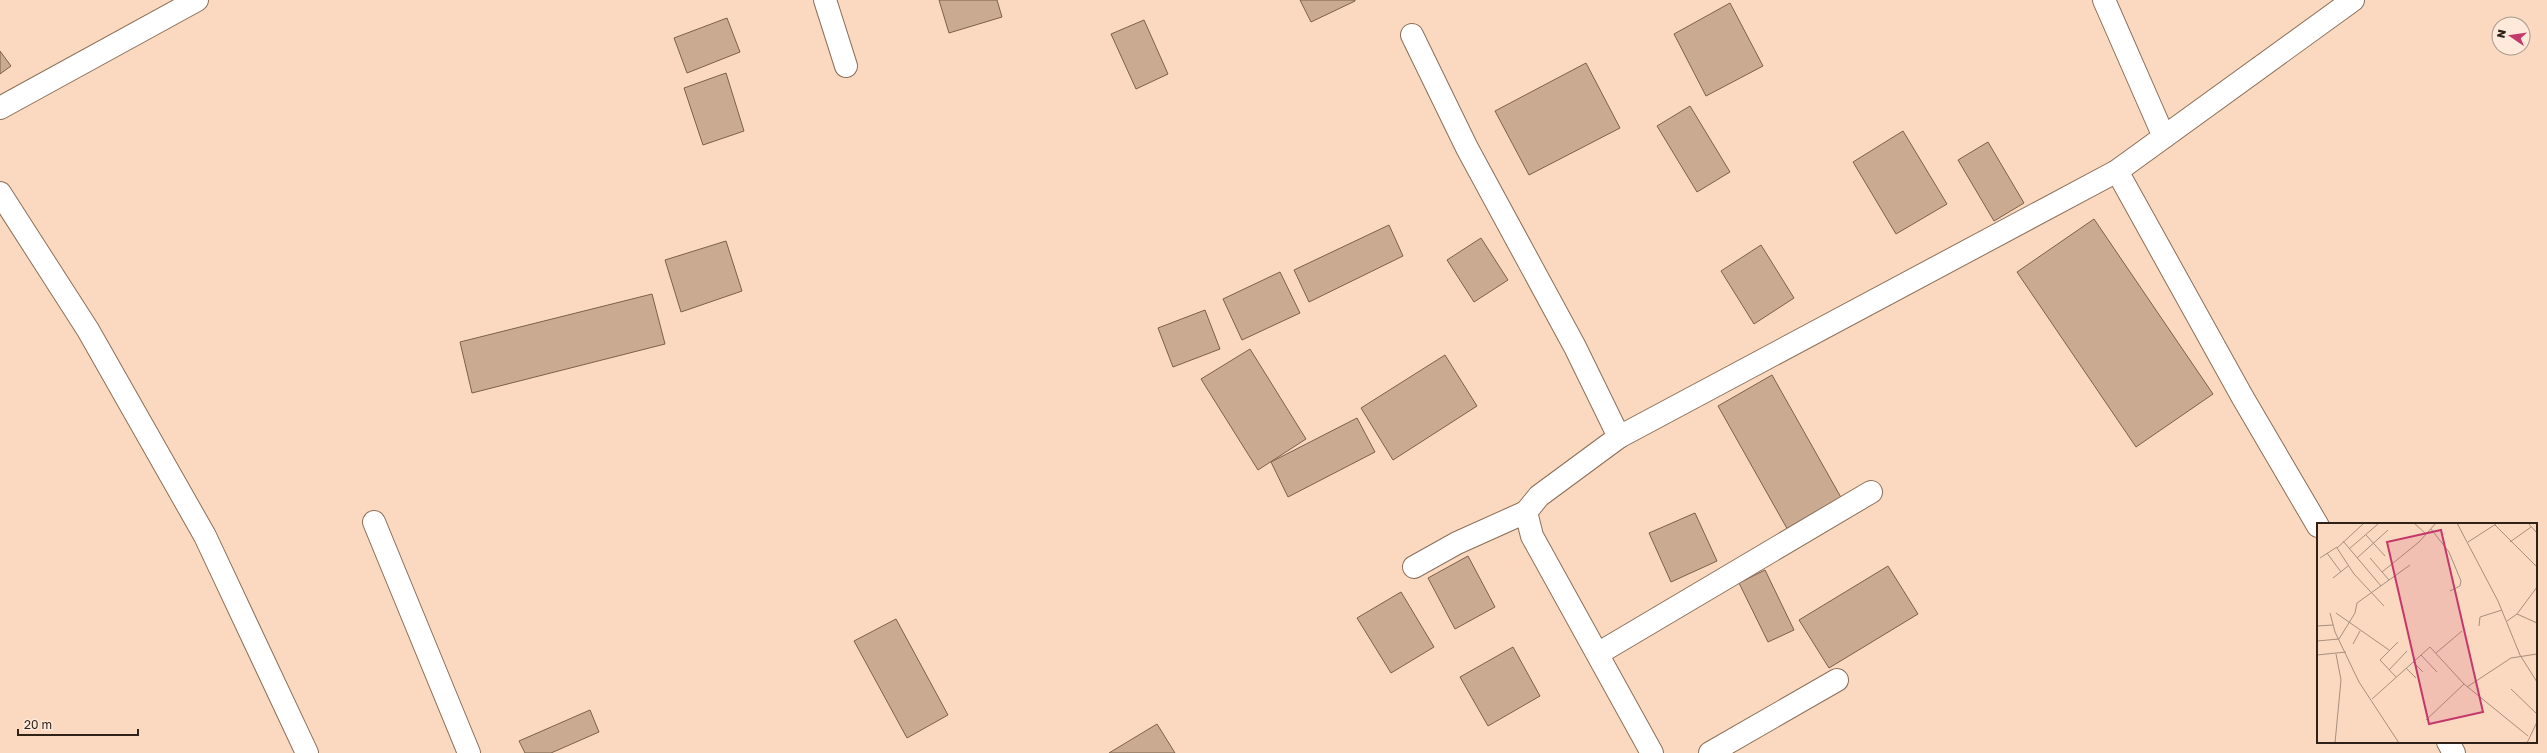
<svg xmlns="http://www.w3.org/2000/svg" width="2547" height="753" viewBox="0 0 2547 753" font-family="'Golos Text',sans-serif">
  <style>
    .building { fill: #caab92; stroke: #7c604a }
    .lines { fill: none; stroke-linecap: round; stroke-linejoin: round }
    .minor-casing { stroke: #8c6f58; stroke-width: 24 }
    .minor { stroke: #fff; stroke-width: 22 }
    .inset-road { fill: none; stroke: #a88f7d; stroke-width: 1 }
    .view { fill: #c4386b; fill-opacity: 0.15; stroke: #c4386b; stroke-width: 2 }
    .inset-edge { fill: none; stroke: #2d2118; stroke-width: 2 }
  </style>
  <rect width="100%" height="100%" fill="#fad9c0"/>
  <g class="building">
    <path d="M939 0H997L1002 17 949 33Z"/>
    <path d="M1300 0H1355V1L1311 22Z"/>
    <path d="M1730 3 1763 66 1706 96 1674 34Z"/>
    <path d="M727 18 740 52 687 73 674 38Z"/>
    <path d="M1144 20 1168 74 1136 89 1111 34Z"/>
    <path d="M0 51 11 66 0 74Z"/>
    <path d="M1586 63 1620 128 1529 175 1495 111Z"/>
    <path d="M726 73 744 131 703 145 684 88Z"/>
    <path d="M1690 106 1730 172 1697 192 1657 126Z"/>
    <path d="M1903 131 1947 204 1896 234 1853 162Z"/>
    <path d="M1988 142 2024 203 1994 221 1958 160Z"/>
    <path d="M2094 219 2213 394 2136 447 2017 272Z"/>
    <path d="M1389 225 1403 256 1309 302 1294 270Z"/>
    <path d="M1481 238 1508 280 1474 302 1447 260Z"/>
    <path d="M726 241 742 291 681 312 665 260Z"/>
    <path d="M1761 245 1794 298 1754 324 1721 271Z"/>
    <path d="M1280 272 1300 313 1242 340 1223 299Z"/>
    <path d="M652 294 665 344 472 393 460 342Z"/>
    <path d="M1205 310 1220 349 1173 367 1158 328Z"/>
    <path d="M1250 349 1306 439 1258 470 1201 379Z"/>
    <path d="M1445 355 1477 406 1393 460 1361 408Z"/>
    <path d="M1772 375 1843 501 1789 532 1718 406Z"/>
    <path d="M1357 418 1375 452 1288 497 1271 462Z"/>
    <path d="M1695 513 1717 561 1671 582 1649 533Z"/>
    <path d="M1468 556 1495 607 1455 629 1428 578Z"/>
    <path d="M1888 566 1918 614 1829 668 1799 620Z"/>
    <path d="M1765 570 1794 630 1768 642 1739 583Z"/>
    <path d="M1401 592 1434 647 1391 673 1357 618Z"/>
    <path d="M896 619 948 715 907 738 854 641Z"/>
    <path d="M1513 647 1540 696 1488 726 1460 677Z"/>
    <path d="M590 710 599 732 551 753H525L519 741Z"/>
    <path d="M1157 724 1175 753H1109Z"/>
  </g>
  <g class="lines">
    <defs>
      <g id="minor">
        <path d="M825 0 846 66"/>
        <path d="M2104 0 2164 137"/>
        <path d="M1412 35 1467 148 1575 347 1619 437"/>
        <path d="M0 108 197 0"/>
        <path d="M2117 171 2243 398 2318 526"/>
        <path d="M0 193 88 330 205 536 307 753"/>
        <path d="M374 522 469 753"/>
        <path d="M1414 567 1457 543 1526 512"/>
        <path d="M1599 653 1871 492"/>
        <path d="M2448 742 2454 753"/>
        <path d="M1652 753 1532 536 1526 512 1539 496 1619 437 2117 171 2353 0"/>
        <path d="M1710 753 1837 680"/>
      </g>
    </defs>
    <use href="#minor" class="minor-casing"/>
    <use href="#minor" class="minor"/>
  </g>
  <g transform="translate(2317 523)">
    <rect width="220" height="220" fill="#fad9c0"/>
    <path class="inset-road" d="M97 0 109 11M140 0 181 78 203 132 220 159M211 0 220 10M46 1 20 25 37 51 67 83M178 2 220 44M114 6 132 29 144 58 143 63 133 68M49 12 68 33M26 18 64 63M151 19 179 1M193 19 214 4M32 26 61 1M10 30 24 49M3 35 20 24M40 35 71 7M53 35 72 57M65 49 102 19 119 0M16 55 31 43M13 90 18 109 42 159 82 220M19 90 72 127M200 91 220 64M190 98 200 91 220 100M0 103 16 102M162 103 163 94 185 87M0 118 22 116 38 90 40 80 93 42M36 121 43 108M119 130 145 108M0 132 29 129M104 132 120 149M96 139 106 149M89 145 99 155M72 147 90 128M79 154 63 137 81 119M150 164 194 135 220 131M194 166 220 191M55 176 113 124 147 161 211 213M109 197 147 161M18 220 24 157 19 131M210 220 220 199"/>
    <path class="view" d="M124 7 166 189 112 201 70 19Z"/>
    <rect width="220" height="220" class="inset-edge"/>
  </g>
  <g transform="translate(2511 36) rotate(283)"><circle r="19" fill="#fee9da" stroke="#aa998c"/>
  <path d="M0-3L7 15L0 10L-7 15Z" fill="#c4386b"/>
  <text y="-6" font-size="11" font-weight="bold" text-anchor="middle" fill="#2d2118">N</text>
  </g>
  <path d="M18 729v6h120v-6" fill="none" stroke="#2d2118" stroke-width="2"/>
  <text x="24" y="729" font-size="12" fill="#2d2118" stroke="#fee9da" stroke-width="3" paint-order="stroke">20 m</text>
</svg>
